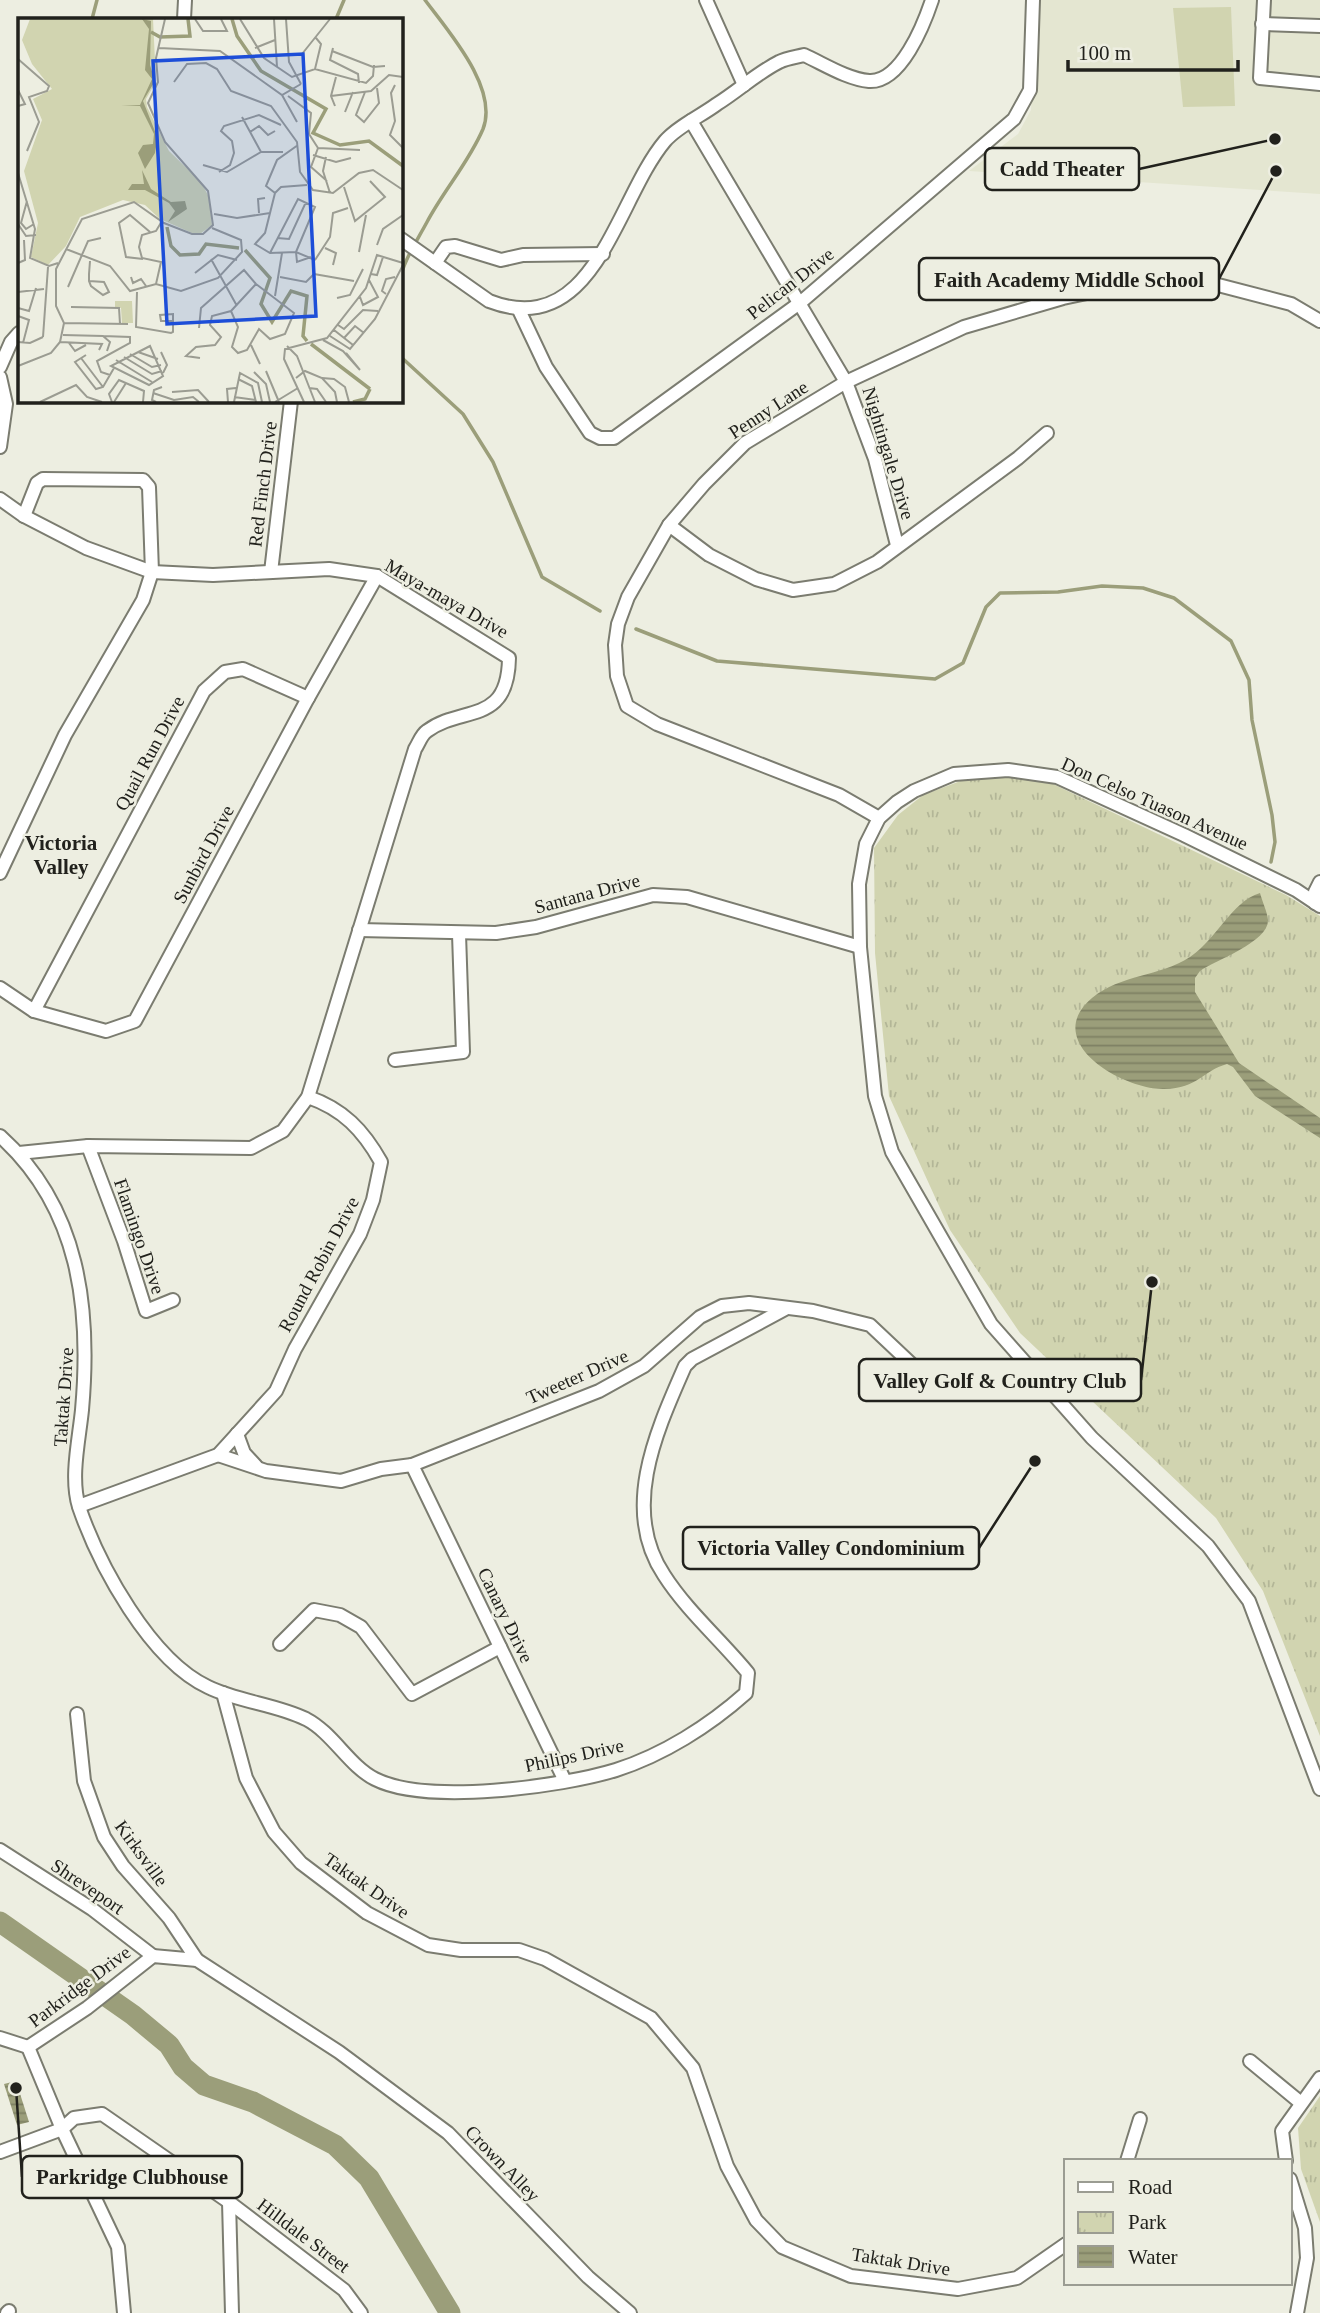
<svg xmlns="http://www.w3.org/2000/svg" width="1320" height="2313" viewBox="0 0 1320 2313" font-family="'Times New Roman',serif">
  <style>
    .built { fill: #e4e6d1 }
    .grass { fill: #d1d4b0 }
    .park { fill: url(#park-tufts) }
    .water { fill: url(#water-rules) }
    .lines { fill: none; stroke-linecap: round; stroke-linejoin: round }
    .stream { stroke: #9b9e7a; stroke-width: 3.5 }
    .river { stroke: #9b9e7a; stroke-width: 21 }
    .minor-casing { stroke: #7b7c70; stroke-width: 16 }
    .minor { stroke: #fff; stroke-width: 12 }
    .labels { text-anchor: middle; stroke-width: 5; stroke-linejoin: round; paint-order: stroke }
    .street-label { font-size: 19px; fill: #21211c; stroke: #edeee1 }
    .neighbourhood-label { font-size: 21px; font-weight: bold; fill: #21211c; stroke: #edeee1 }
    .inset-river { fill: none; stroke: #9b9e7a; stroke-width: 3.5 }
    .inset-road { fill: none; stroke: #9b9c92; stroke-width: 2 }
    .view { fill: #1d4ed8; fill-opacity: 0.15; stroke: #1d4ed8; stroke-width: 3.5 }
    .inset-edge { fill: none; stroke: #21211c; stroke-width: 3.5 }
    .leader { fill: none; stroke: #21211c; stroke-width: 2.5 }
    .callout-dot { fill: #21211c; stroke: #edeee1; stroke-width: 2.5 }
    .callout { fill: #edeee1; stroke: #21211c; stroke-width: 2.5 }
    .callout-label { font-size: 21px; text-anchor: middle; font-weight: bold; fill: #21211c }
  </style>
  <defs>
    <pattern id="park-tufts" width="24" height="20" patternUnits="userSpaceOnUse" patternTransform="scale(1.75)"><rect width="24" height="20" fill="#d1d4b0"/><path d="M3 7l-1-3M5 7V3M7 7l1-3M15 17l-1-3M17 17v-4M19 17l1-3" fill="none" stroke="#b3b697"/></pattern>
    <pattern id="water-rules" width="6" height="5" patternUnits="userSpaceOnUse" patternTransform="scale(1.75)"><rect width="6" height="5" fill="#9b9e7a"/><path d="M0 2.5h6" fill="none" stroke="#7e8063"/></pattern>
  </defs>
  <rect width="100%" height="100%" fill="#edeee1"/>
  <path class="built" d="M1036 0H1320V194L969 171 1018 134 1031 110Z"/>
  <path class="grass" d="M1231 7 1235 106 1183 107 1173 8Z"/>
  <g class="park">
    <path d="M982 773 1053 784 1286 895 1320 916V1736L1263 1591 1216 1518 1020 1333 950 1230 889 1096 875 953 874 848 898 815 923 795Z"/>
    <path d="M1320 2096V2222L1301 2169 1298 2128Z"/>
  </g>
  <g class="water">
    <path d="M1260 893C1262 901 1267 911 1268 920 1269 942 1216 960 1200 971L1195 978V992L1239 1063 1320 1118V1138L1255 1096 1233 1067 1227 1064C1202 1071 1199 1088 1164 1089 1123 1090 1040 1042 1092 998 1121 974 1159 977 1190 957 1218 938 1231 902 1260 893Z"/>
    <path d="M16 2081 29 2122 17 2125 4 2084Z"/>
  </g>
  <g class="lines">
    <g class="stream">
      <path d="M92 19 97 0"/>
      <path d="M336 19 344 0"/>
      <path d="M401 275C406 256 418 239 427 222 444 190 469 162 483 129 499 88 448 31 425 0"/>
      <path d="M401 357 463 414 493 462 542 577 600 611"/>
      <path d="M636 629 717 661 935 679 963 663 986 607 1000 593 1058 592 1102 586 1143 588 1174 598 1231 641 1249 680 1252 720 1272 815 1275 842 1271 862"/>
    </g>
    <path class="river" d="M0 1922 133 2015 169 2045 183 2067 204 2085 253 2102 335 2145 369 2178 450 2313"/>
    <defs>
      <g id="minor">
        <path d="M706 0 744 85"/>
        <path d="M1264 0 1260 78 1320 84"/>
        <path d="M184 19 185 0"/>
        <path d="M1262 24 1320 26"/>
        <path d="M691 121 846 382 875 459 897 545"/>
        <path d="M401 239 489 301C595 342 616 199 665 141 678 126 701 116 717 104 738 91 757 73 779 62 786 58 796 57 804 55 824 64 847 79 869 81 901 83 924 24 932 0"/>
        <path d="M435 263 446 247 455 246 501 260 523 255 603 254"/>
        <path d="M519 310 546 367 590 433 600 438H614L801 302 1014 119 1030 90 1033 0"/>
        <path d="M0 367 11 342 19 333"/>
        <path d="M0 377 6 404 0 447"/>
        <path d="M0 499 24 516 86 548 152 572 213 575 329 569 377 576 509 658C508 726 462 705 427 731 421 735 419 743 415 749L308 1097 283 1131 251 1148 88 1146 19 1153"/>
        <path d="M669 525 709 555 756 579 793 590 834 584 877 562 1018 458 1047 433"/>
        <path d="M271 572 291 401"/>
        <path d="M879 818 839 795 657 724 627 706 617 676 615 645 618 624 628 597 669 525 704 484 745 443 846 382 964 327 1063 298 1125 285 1195 279 1291 304 1320 321"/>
        <path d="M0 873 65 735 143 600 152 572 149 487 143 480 43 479 37 483 24 516"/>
        <path d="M1315 903V892L1320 882"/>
        <path d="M1320 906 1296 890 1184 835 1057 777 1008 770 954 774 914 791 897 802 879 818 866 844 859 884 860 947 875 1096 892 1152 991 1324 1092 1438 1208 1546 1249 1601 1320 1789"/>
        <path d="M359 930 496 933 536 927 653 895 687 897 860 947"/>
        <path d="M0 988 34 1011 106 1031 135 1021 308 698 377 576"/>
        <path d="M34 1011 204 691 225 672 243 669 308 698"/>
        <path d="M395 1060 463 1052 459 934"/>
        <path d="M0 1136C80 1208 91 1309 82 1410 79 1440 70 1478 79 1507 99 1565 150 1660 208 1687 239 1702 275 1704 306 1719 333 1733 349 1766 375 1779 426 1805 561 1787 616 1770 663 1755 709 1726 746 1693L748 1673C721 1640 687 1611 664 1575 620 1509 657 1430 685 1366L692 1359 787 1308"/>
        <path d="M88 1146 124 1241 146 1311 173 1300"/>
        <path d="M237 1434 244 1453 256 1466"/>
        <path d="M218 1455 266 1471 341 1481 381 1469 412 1465 599 1391 644 1366 700 1317 722 1306 749 1303 813 1311 870 1325 923 1375"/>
        <path d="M412 1465 565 1781"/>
        <path d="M79 1506 218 1455 276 1391 295 1349 360 1234 373 1200 381 1162C363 1130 343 1109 308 1097"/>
        <path d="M280 1644 314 1610 340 1615 361 1627 412 1694 500 1647"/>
        <path d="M223 1693 246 1778 274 1832 301 1863 367 1913 428 1945 461 1950H519L545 1959 651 2018 693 2068 727 2166 756 2220 782 2247 851 2276 958 2289 1017 2278 1066 2244"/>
        <path d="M77 1714 84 1781 104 1837 123 1866 169 1918 197 1960"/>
        <path d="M0 1850 92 1909 153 1956"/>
        <path d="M0 2038 28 2047"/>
        <path d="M28 2047 87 2008 153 1956 197 1960 339 2052 448 2133 588 2277 630 2313"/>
        <path d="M28 2047 62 2129 118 2247 124 2313"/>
        <path d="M1250 2061 1301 2103"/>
        <path d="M0 2152 62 2129 74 2118 102 2114 229 2202 344 2290 361 2313"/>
        <path d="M1127 2161 1140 2119"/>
        <path d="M1286 2161 1282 2131 1320 2078"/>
        <path d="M1290 2179 1305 2228 1307 2258 1297 2313"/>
        <path d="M229 2202 232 2313"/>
        <path d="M7 2313 9 2311"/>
      </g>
    </defs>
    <use href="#minor" class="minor-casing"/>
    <use href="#minor" class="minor"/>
  </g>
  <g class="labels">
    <g class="street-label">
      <text transform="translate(790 283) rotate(-38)" y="7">Pelican Drive</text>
      <text transform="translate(768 409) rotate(-33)" y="7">Penny Lane</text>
      <text transform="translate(889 453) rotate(73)" y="7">Nightingale Drive</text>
      <text transform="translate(262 484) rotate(-83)" y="7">Red Finch Drive</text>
      <text transform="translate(447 598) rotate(30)" y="7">Maya-maya Drive</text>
      <text transform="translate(149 753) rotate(-62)" y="7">Quail Run Drive</text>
      <text transform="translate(1155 803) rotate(24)" y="7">Don Celso Tuason Avenue</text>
      <text transform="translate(203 854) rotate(-62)" y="7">Sunbird Drive</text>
      <text transform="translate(587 893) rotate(-15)" y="7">Santana Drive</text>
      <text transform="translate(140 1236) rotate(71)" y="7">Flamingo Drive</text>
      <text transform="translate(318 1264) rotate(-62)" y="7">Round Robin Drive</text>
      <text transform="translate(577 1376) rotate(-24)" y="7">Tweeter Drive</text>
      <text transform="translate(63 1397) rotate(-86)" y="7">Taktak Drive</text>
      <text transform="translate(506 1615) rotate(64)" y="7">Canary Drive</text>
      <text transform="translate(574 1755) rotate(-12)" y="7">Philips Drive</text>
      <text transform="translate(142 1853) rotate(54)" y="7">Kirksville</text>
      <text transform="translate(367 1885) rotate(35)" y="7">Taktak Drive</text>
      <text transform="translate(88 1886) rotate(34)" y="7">Shreveport</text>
      <text transform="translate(79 1986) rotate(-37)" y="7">Parkridge Drive</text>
      <text transform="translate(503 2163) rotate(46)" y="7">Crown Alley</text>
      <text transform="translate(304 2235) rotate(37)" y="7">Hilldale Street</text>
      <text transform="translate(901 2261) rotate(9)" y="7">Taktak Drive</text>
    </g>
    <g class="neighbourhood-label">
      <text x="61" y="850">Victoria<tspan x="61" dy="24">Valley</tspan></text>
    </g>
  </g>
  <g transform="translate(18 18)">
    <rect width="385" height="385" fill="#edeee1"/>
    <path d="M97 283H114L115 305H104L103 290 97 289Z" fill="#d1d4b0"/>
    <path d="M12 1H135L138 64 128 81 129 89 151 133 183 164 191 179 194 207 182 216 174 215 142 201 127 187 105 182 62 199 48 228 30 247 13 239 20 205 6 153 24 102 15 81 34 71 14 46 4 22Z" fill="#d1d4b0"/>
    <path d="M124 1 133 3 132 47 137 63 125 83 138 116 139 123 137 135 127 151 120 135 125 127 135 126 136 116 122 88H103L122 87 134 61 127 52 131 11ZM124 152 133 171 153 184 167 183 169 191 150 204 157 193 151 185 127 172H110L114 166H126Z" fill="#9b9e7a"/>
    <path class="inset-river" d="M214 1 219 18 243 53 308 91 295 115 322 127 351 123 385 148M133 14 142 19 172 18 170 1M149 209 153 228 162 237 181 236 188 226 221 230M227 232 252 260 243 286 254 304 273 273 289 278 285 318 289 323M293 326 352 371M335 384 347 381 352 371"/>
    <path class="inset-road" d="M177 1 185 13H209L203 1M222 1 246 40 274 59 297 51 348 65 355 58 356 47M256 1 259 49M268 1 271 44 283 66M141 30 202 33 264 77 283 66M237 30 257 22M315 30 312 42 340 56 341 65M314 33 355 49 367 48M284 36 312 1M0 41 31 68 29 73 11 79 21 104 9 133M297 51 303 26 298 20M156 64 169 46 188 45 199 51 213 73 253 88 279 124 282 154 295 172 315 175 341 155 355 152 385 172M377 67 373 75 377 103 372 117 385 130M0 72 7 86 0 88M347 74 338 97 346 104 361 85 359 70M264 77 279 104M270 78 293 95 291 116 300 130M313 78 353 73 371 57 385 59M317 88 313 78 318 59M327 94 335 74M224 99 243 134M232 114 241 108 250 117 257 113M300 130 293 149 309 163M300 130 342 132M295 137 318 144 333 140M308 139 305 153 312 175M185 147 209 154 243 134H265M201 154 212 147 216 135 214 123 203 113 206 108 241 97 263 107M0 155 17 211 12 240 31 248 40 245M326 169 337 203 367 179 352 163M257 175 247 215 237 226 252 235 278 234 297 242M257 175 248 168 259 142 280 127M257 175 263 169 289 167M9 183 3 205 8 211 16 206M241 195 240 181 247 180M196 196 219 200 252 195M0 206 8 218 18 217M259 220 271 221 288 184M359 227 365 211 385 197M307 230 318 235 315 247M48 231 92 248 112 273 138 266 163 273 200 260 224 234 223 222 194 210M341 234 348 197M252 235 280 181 297 189 278 234 279 244 293 239M125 241 108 239 101 205 112 197 132 214M193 241 219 288M297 242 312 219 315 195 330 190M0 245 7 242 6 222M177 255 200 237 219 242M296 256 336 263M353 256 359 257 365 239M113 259 115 265 123 261 128 268M262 259 288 264 296 256M71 263 86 264 91 274 85 277 73 268 71 263V256L72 243M138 266 143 244 124 240 121 229 124 217 138 213 144 203M50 269 70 223 83 220M0 274 26 271M119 274 118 309 153 315 155 314V296L142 297 143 303H155M368 276 364 273 368 261 377 259M257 278 264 235M342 279 345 287 360 279 351 262M319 280 332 277 345 251M53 289 101 290 102 306M0 290 11 293 18 270M213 293 220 309 214 329 220 335 229 332 241 311 252 321 267 316 276 295 238 266M0 298 11 302 5 325M46 305 110 306M320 307 326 311 345 292 360 293M181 310 183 290 226 252 238 266M316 312 335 327M45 317 85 318 92 324 89 333M85 318 112 319V325L79 343 83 354 92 357M312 318 332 331 357 301 385 247M25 319 30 249M326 320 337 308 346 315M305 322 325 333 342 352M0 324 12 325 25 319M42 324 84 326 81 332M51 325 57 333 68 327M233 327 242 346M132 328 145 358 131 367 93 348ZM269 328 279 338 297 384M120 334 140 341M143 334 149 347 145 355M328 335 342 352M112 336 134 349 143 347M68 337 57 344 78 371 85 369 96 350M106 339 134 356 144 353M63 340 85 369M182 340 168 338 178 329 197 327 203 319 192 307 194 298 213 293 238 266M98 342 134 364M0 348 33 335 42 324 46 305 38 288V251L64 201 116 184 146 205 174 216H185L195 207 190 173 147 124 130 85 140 64 138 40 147 1M248 353 261 384M236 354 248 366 252 384M278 360 287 353 304 360 317 374 319 384M304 360 316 361 327 369 331 384M220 361 234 368 238 384M291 370 299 371 308 384M154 374 180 372 191 384M135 375 156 382 175 379 181 384M216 379 238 382M22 384 58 367 69 379 84 384M94 384 91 376 101 362 126 373 125 384M96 384 108 365M138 384 134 382 136 372 144 369M210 384 209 371 218 370M216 384 222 355 240 365 244 384M257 384 280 370M286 384 266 341 267 331 309 320 348 270 359 237 385 245"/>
    <path class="view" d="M285 36 298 298 149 306 135 43Z"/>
    <rect width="385" height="385" class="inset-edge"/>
  </g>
  <path class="leader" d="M1275 139L1139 169M1276 171L1219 279M1152 1282L1141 1380M1035 1461L979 1548M16 2088L22 2177"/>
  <g class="callout-dot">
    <circle cx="1275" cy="139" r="7"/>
    <circle cx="1276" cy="171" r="7"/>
    <circle cx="1152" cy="1282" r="7"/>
    <circle cx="1035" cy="1461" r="7"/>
    <circle cx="16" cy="2088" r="7"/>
  </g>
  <g class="callout">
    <rect x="985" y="148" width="154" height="42" rx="7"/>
    <rect x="919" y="258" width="300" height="42" rx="7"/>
    <rect x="859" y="1359" width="282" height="42" rx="7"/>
    <rect x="683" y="1527" width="296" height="42" rx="7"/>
    <rect x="22" y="2156" width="220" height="42" rx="7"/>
  </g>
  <g class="callout-label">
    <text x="1062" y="176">Cadd Theater</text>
    <text x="1069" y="287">Faith Academy Middle School</text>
    <text x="1000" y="1388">Valley Golf &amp; Country Club</text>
    <text x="831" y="1555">Victoria Valley Condominium</text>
    <text x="132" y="2184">Parkridge Clubhouse</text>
  </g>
  <rect x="1064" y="2159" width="228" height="126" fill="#edeee1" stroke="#9b9c92" stroke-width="2"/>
  <rect x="1078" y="2182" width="35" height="10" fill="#ffffff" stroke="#9b9c92" stroke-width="2"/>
  <text x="1128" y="2194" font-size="21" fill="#21211c">Road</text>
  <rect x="1078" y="2212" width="35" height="21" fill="url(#park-tufts)" stroke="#9b9c92" stroke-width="2"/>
  <text x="1128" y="2229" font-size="21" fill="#21211c">Park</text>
  <rect x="1078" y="2246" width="35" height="21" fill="url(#water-rules)" stroke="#9b9c92" stroke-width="2"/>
  <text x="1128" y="2264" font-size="21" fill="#21211c">Water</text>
  <path d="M1068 60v10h170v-10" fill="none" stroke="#21211c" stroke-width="3.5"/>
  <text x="1078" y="60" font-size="21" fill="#21211c" stroke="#edeee1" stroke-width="5" paint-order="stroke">100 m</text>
</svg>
